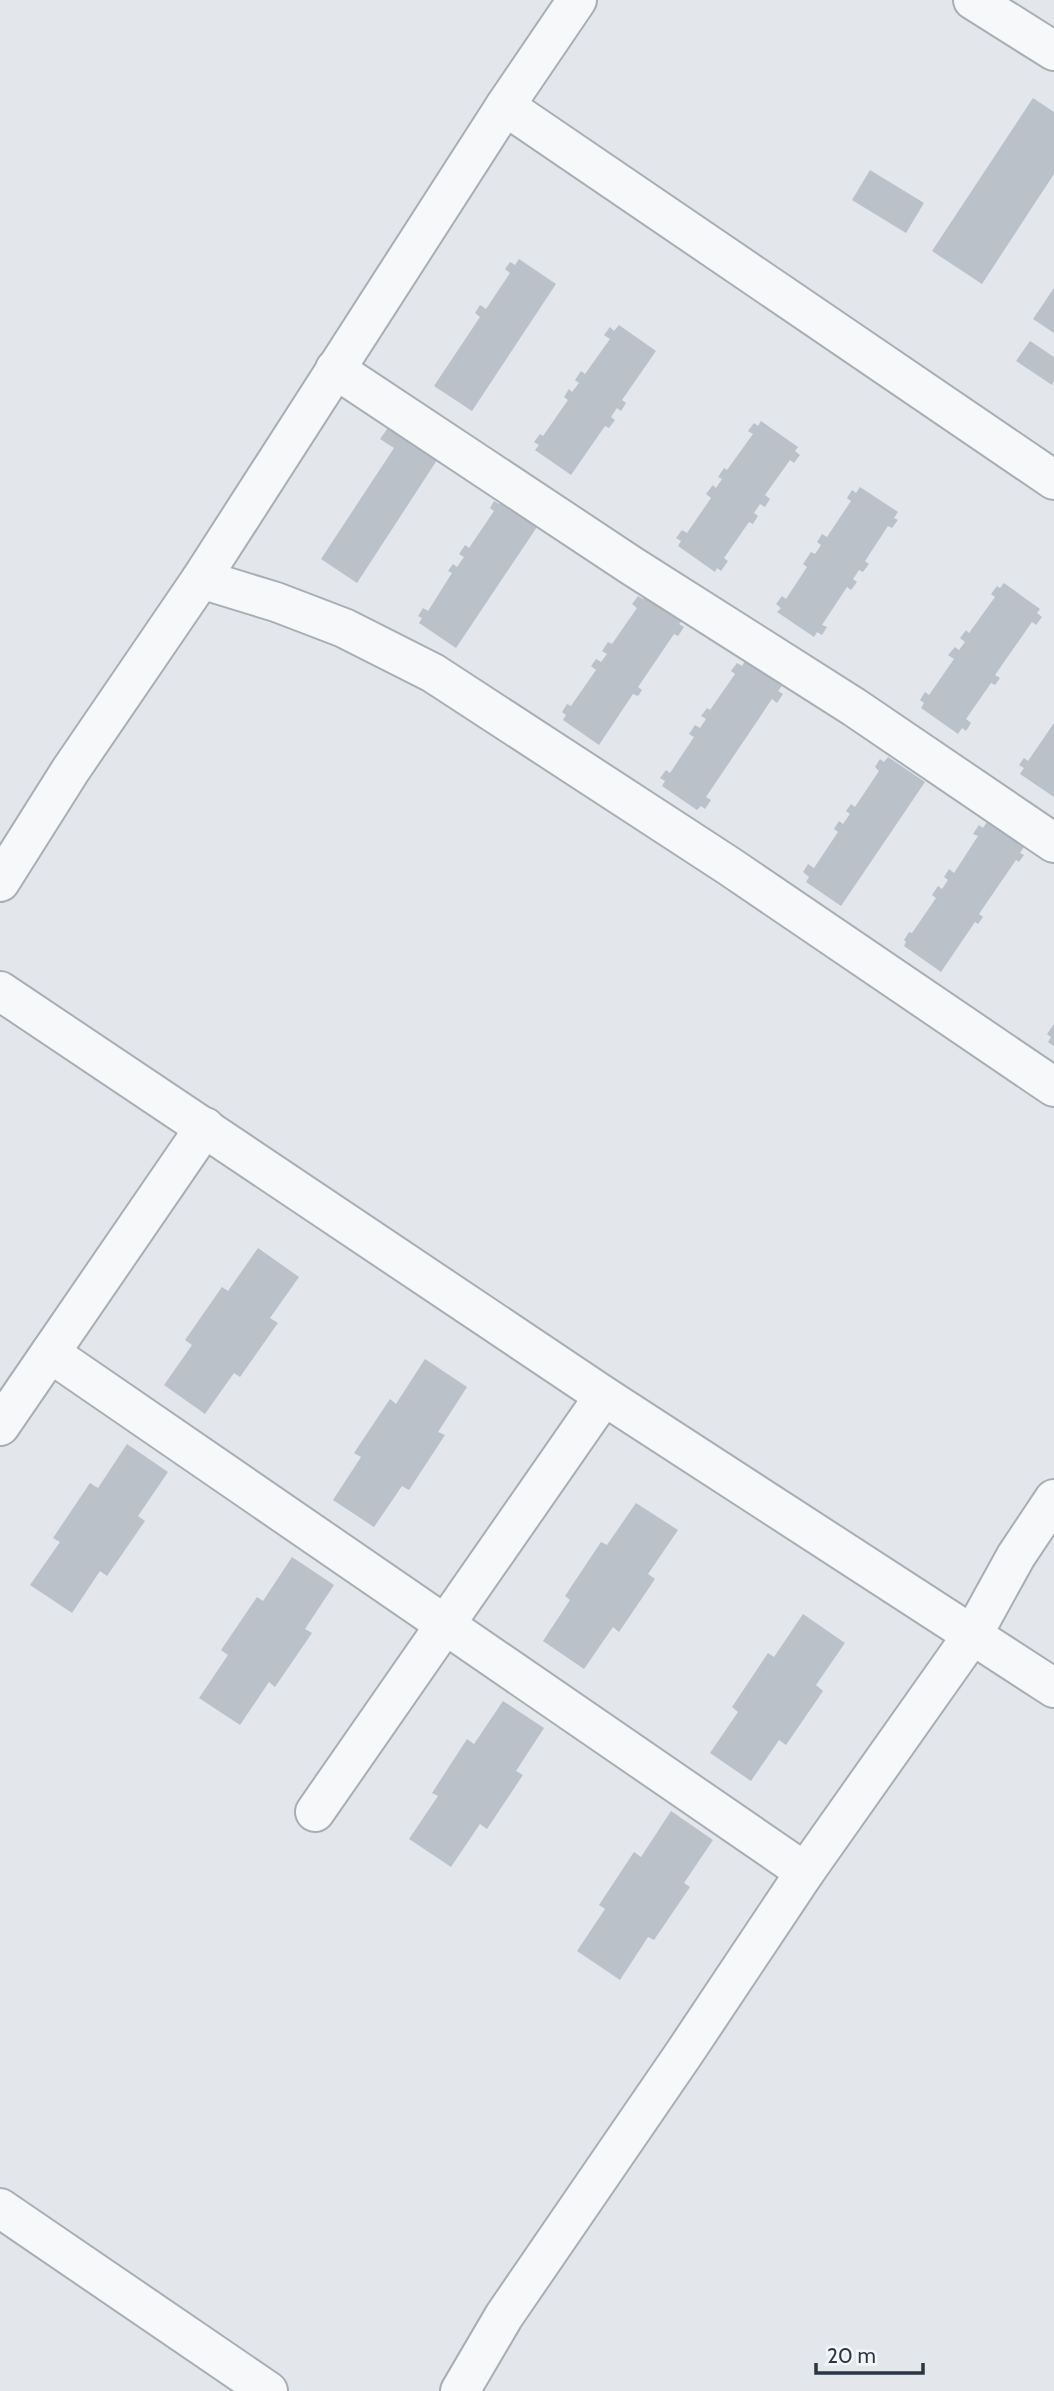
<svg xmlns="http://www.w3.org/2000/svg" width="1054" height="2391" viewBox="0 0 1054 2391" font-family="Cabin,sans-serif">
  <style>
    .building { fill: #bac1c9 }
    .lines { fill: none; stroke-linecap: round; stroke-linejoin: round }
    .minor-casing { stroke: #a8aeb6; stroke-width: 42 }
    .minor { stroke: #f6f8f9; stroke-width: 38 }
  </style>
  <rect width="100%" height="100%" fill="#e3e7ec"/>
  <g class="building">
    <path d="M1033 98 1054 112V174L982 284 932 251Z"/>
    <path d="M870 170 924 203 906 233 852 200Z"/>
    <path d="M519 259 556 284 472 411 434 386 480 317 475 313 480 305 486 309 510 273 505 269 510 262 515 265Z"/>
    <path d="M1054 288V333L1033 319Z"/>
    <path d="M619 325 656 351 622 400 626 403 621 411 617 408 611 417 615 420 609 428 605 426 571 475 535 450 539 445 534 442 540 434 543 436 568 400 564 397 569 389 572 392 579 383 575 380 581 371 585 374 610 339 604 335 610 327 614 331Z"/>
    <path d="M1030 341 1054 357V381L1052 385 1016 361Z"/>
    <path d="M761 421 798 447 795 451 800 455 794 463 790 460 765 495 770 499 765 507 760 504 754 513 758 516 753 524 749 522 724 558 728 561 721 571 717 568 715 572 678 546 681 541 676 538 682 530 687 533 711 498 706 494 713 485 716 488 722 479 718 477 724 468 727 470 753 434 748 431 754 423 758 426Z"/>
    <path d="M390 425 439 457 357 583 321 559 394 448 380 439Z"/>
    <path d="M860 487 898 512 894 518 898 520 892 528 888 526 865 561 869 564 863 572 859 570 853 579 857 582 851 590 847 587 822 625 827 627 822 635 817 632 814 637 777 612 781 608 776 604 782 596 786 599 807 567 803 564 811 552 815 554 821 545 817 542 822 534 827 537 851 501 847 498 852 490 856 493Z"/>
    <path d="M502 499 539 524 456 648 419 623 422 618 418 616 423 608 428 611 452 573 448 571 453 564 457 567 464 557 459 554 465 545 469 548 494 511 490 508 494 501 499 504Z"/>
    <path d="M1004 583 1040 609 1037 613 1042 617 1036 625 1032 622 995 675 1000 678 995 685 991 683 966 719 971 723 966 731 962 728 958 734 921 708 924 703 920 700 925 692 929 695 954 659 948 655 955 647 959 650 965 642 960 638 966 630 969 633 995 597 991 594 997 586 1000 588Z"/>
    <path d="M646 595 683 619 679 624 684 627 678 636 674 634 638 687 642 690 638 696 633 694 599 745 563 720 566 715 562 712 567 704 571 706 596 670 591 666 596 659 601 662 607 654 602 651 608 642 612 644 637 608 632 604 638 596 643 599Z"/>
    <path d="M745 661 782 686 778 691 783 694 777 703 772 699 706 797 711 800 705 809 701 806 697 810 662 786 665 781 660 778 666 770 670 773 694 737 689 734 695 725 700 728 706 719 701 716 707 708 710 710 735 674 731 671 737 663 742 666Z"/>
    <path d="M1054 723V797L1020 774 1024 768 1019 765 1024 758 1028 761Z"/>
    <path d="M888 757 925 782 841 906 806 882 809 877 803 872 808 864 814 868 838 832 834 829 839 821 843 824 850 814 846 811 851 804 855 807 879 771 875 767 880 759 884 762Z"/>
    <path d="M987 822 1024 847 1020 853 1024 855 1019 862 1016 860 979 914 983 917 978 924 975 922 941 972 904 946 906 942 904 940 909 932 912 933 936 898 932 895 938 886 942 889 948 880 944 877 949 869 954 873 978 836 973 834 979 825 983 828Z"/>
    <path d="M1054 1024V1046L1048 1042 1051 1037 1047 1034Z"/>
    <path d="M258 1248 299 1277 270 1318 278 1323 240 1377 234 1373 205 1414 164 1385 192 1345 185 1340 222 1287 228 1291Z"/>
    <path d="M425 1359 467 1387 438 1432 445 1435 409 1490 402 1486 374 1527 333 1500 361 1457 354 1453 390 1399 396 1404Z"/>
    <path d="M127 1444 168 1472 138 1516 145 1521 107 1576 100 1571 72 1613 30 1585 60 1542 53 1538 90 1483 98 1488Z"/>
    <path d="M636 1503 678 1530 648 1574 655 1579 619 1632 613 1627 584 1669 543 1641 570 1600 565 1596 601 1542 607 1545Z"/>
    <path d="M292 1557 334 1585 305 1629 312 1633 275 1687 269 1682 240 1725 199 1698 228 1655 221 1650 257 1597 263 1601Z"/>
    <path d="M803 1614 845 1643 816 1685 823 1691 786 1745 779 1740 751 1781 710 1753 738 1712 732 1707 768 1653 774 1657Z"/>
    <path d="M503 1701 544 1728 516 1771 523 1775 487 1829 480 1824 451 1867 409 1839 438 1796 432 1793 467 1739 474 1744Z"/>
    <path d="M671 1811 713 1840 684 1883 690 1887 654 1940 648 1937 620 1980 577 1951 605 1909 599 1905 634 1852 641 1857Z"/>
  </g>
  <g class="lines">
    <defs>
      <g id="minor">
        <path d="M973 0 1054 51"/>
        <path d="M505 106 1054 480"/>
        <path d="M335 369 632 566 854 707 1054 843"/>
        <path d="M201 579 276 602 344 628 433 673 729 866 1054 1087"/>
        <path d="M0 882 70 771 201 579 505 106 577 0"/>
        <path d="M0 991 604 1396 1054 1688"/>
        <path d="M50 1353 805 1872"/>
        <path d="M0 1426 205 1127"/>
        <path d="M315 1812 604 1396"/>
        <path d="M0 2208 268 2391"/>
        <path d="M460 2391 504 2316 685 2052 805 1872 973 1634 1016 1556 1054 1499"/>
      </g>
    </defs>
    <use href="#minor" class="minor-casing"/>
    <use href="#minor" class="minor"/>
  </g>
  <path d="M816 2363v10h107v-10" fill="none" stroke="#2a3644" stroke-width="3.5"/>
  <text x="827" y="2363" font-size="21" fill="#2a3644" stroke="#f3f6f9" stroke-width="5" paint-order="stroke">20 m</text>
</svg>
